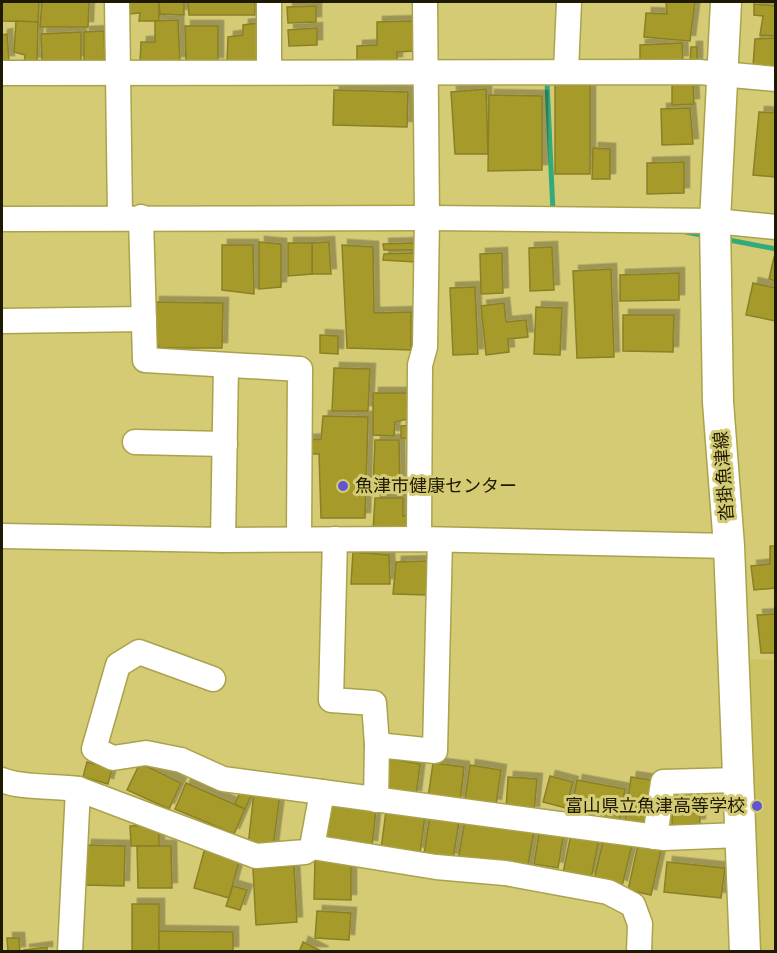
<svg xmlns="http://www.w3.org/2000/svg" width="777" height="953" viewBox="0 0 777 953" font-family="Mulish,'Noto Sans JP',sans-serif">
  <style>
    .built { fill: #cdc363 }
    .lines { fill: none; stroke-linecap: round; stroke-linejoin: round }
    .stream { stroke: #31aa7c; stroke-width: 5 }
    .building { fill: #a59a2b; stroke: #8a8026; stroke-width: 1.5; filter: url(#shadow) }
    .minor-casing { stroke: #aba24c; stroke-width: 27 }
    .major-casing { stroke: #aba24c; stroke-width: 33 }
    .minor { stroke: #fff; stroke-width: 24 }
    .major { stroke: #fff; stroke-width: 30 }
    .poi-dot { fill: #6256cf; stroke: #d5cb75; stroke-width: 2 }
    .labels { text-anchor: middle; stroke-width: 6; stroke-linejoin: round; paint-order: stroke }
    .street-label { font-size: 18px; fill: #1e1a01; stroke: #d5cb75 }
    .poi-label { font-size: 18px; fill: #1e1a01; stroke: #d5cb75; text-anchor: start }
  </style>
  <defs>
    <filter id="shadow"><feDropShadow dx="5.5" dy="-5.5" stdDeviation="0" flood-color="#0004"/></filter>
  </defs>
  <rect width="100%" height="100%" fill="#d5cb75"/>
  <path class="built" d="M734 658 775 660V951H745Z"/>
  <g class="lines">
    <g class="stream">
      <path d="M543 81 547 82 553 212"/>
      <path d="M686 232 706 236"/>
      <path d="M724 239 776 249"/>
    </g>
  </g>
  <g class="building">
    <path d="M2 2H39L38 22 2 21Z"/>
    <path d="M42 2H89L88 27H40Z"/>
    <path d="M128 2H159V21H139L140 13 129 14Z"/>
    <path d="M159 2H184V15L160 14Z"/>
    <path d="M188 2H255V15H189Z"/>
    <path d="M666 2H695L690 41 644 37 646 13 667 14Z"/>
    <path d="M754 4 776 6V36L760 35 763 16 754 15Z"/>
    <path d="M316 6V22L288 23 287 7Z"/>
    <path d="M178 20 180 62H140L141 42H155V21Z"/>
    <path d="M16 21 38 22 37 62 24 64 25 55 14 52Z"/>
    <path d="M413 21 414 51 397 52V62L357 64V46L377 45V22Z"/>
    <path d="M259 23 261 61H227L228 37 243 35V25Z"/>
    <path d="M185 26H218V63L186 62Z"/>
    <path d="M317 28V45L289 46 288 30Z"/>
    <path d="M104 31 105 62H84V32Z"/>
    <path d="M81 32V61H42L41 34Z"/>
    <path d="M7 34 9 61H2V35Z"/>
    <path d="M776 38V66H753L755 39Z"/>
    <path d="M682 43 683 61H640V45Z"/>
    <path d="M691 47H697V64H690Z"/>
    <path d="M672 83H693L694 104 672 105Z"/>
    <rect x="555" y="85" width="35" height="89"/>
    <path d="M486 89 488 154H455L451 92Z"/>
    <path d="M334 90 408 92 407 127 333 125Z"/>
    <path d="M489 95 542 96V170L488 171Z"/>
    <path d="M690 108 693 144 662 145 661 109Z"/>
    <path d="M759 112 776 113V177L753 175Z"/>
    <path d="M593 148 610 149V179H592Z"/>
    <path d="M684 162V193L647 194V163Z"/>
    <path d="M259 242 281 244V287L259 289Z"/>
    <path d="M329 242 331 274H312V243Z"/>
    <path d="M288 243H312V274L288 276Z"/>
    <path d="M414 243V250H384L383 244Z"/>
    <path d="M222 245H253L254 294 222 290Z"/>
    <path d="M342 245 373 247 374 313 411 312V350L347 348Z"/>
    <path d="M552 247 554 290 530 291 529 248Z"/>
    <path d="M415 253V262L383 260 384 254Z"/>
    <path d="M502 253 503 293 481 294 480 254Z"/>
    <path d="M774 257H776V281L769 279Z"/>
    <path d="M611 269 614 357 577 358 573 271Z"/>
    <path d="M679 273V300L620 301V275Z"/>
    <path d="M753 283 776 288V321L746 315Z"/>
    <path d="M475 287 478 354 453 355 450 288Z"/>
    <path d="M154 302 223 303 222 348H160L154 340Z"/>
    <path d="M504 303 506 322 526 320 528 337 508 339 509 352 486 355 481 306Z"/>
    <path d="M536 307 562 308 560 355 534 354Z"/>
    <path d="M623 315H674L673 352 623 351Z"/>
    <path d="M320 335 338 336V354L320 353Z"/>
    <path d="M334 368 370 369 368 411H332Z"/>
    <path d="M373 393H409L408 419 395 422 394 436 373 435Z"/>
    <path d="M323 416 368 417 365 518H321L319 454H307L308 440 321 439Z"/>
    <path d="M413 425 412 439 401 438V426Z"/>
    <path d="M375 440H399L400 491 373 488Z"/>
    <path d="M375 498H403V516L412 515V530L373 531Z"/>
    <path d="M770 546H776V588L754 590 751 566 770 564Z"/>
    <path d="M353 552 389 555 390 584H351Z"/>
    <path d="M429 561 428 595 393 594 396 562Z"/>
    <path d="M776 614V653H761L757 615Z"/>
    <path d="M390 759 420 764 416 796 385 792Z"/>
    <path d="M87 762 112 769 108 784 83 777Z"/>
    <path d="M140 763 181 783 169 809 127 790Z"/>
    <path d="M433 763 464 767 460 802 428 798Z"/>
    <path d="M470 765 501 770 496 805 465 800Z"/>
    <path d="M550 776 573 782 566 808 543 802Z"/>
    <path d="M508 777 537 779 534 812 506 809Z"/>
    <path d="M631 777 658 781 651 825 625 821Z"/>
    <path d="M577 780 625 789 619 824 570 815Z"/>
    <path d="M186 783 245 809 234 834 175 809Z"/>
    <path d="M241 790 252 794 245 809 235 804Z"/>
    <path d="M254 792 280 794 273 848 248 846Z"/>
    <path d="M699 792 700 824 672 825V793Z"/>
    <path d="M329 804 376 810 372 846 324 841Z"/>
    <path d="M386 811 425 815 420 853 381 849Z"/>
    <path d="M430 816 459 821 453 859 424 854Z"/>
    <path d="M465 820 534 831 527 871 458 860Z"/>
    <path d="M159 825V846H131L130 826Z"/>
    <path d="M540 828 564 832 558 868 534 864Z"/>
    <path d="M571 834 599 839 591 879 563 873Z"/>
    <path d="M604 838 632 845 622 886 594 879Z"/>
    <path d="M86 845 125 846 124 886 84 885Z"/>
    <path d="M638 845 661 850 651 895 628 890Z"/>
    <path d="M137 846H171L172 888H138Z"/>
    <path d="M205 848 240 858 229 898 194 888Z"/>
    <path d="M315 860H351V900L314 899Z"/>
    <path d="M667 862 725 868 721 898 664 892Z"/>
    <path d="M294 866 297 922 256 925 253 869Z"/>
    <path d="M233 886 247 890 240 910 226 906Z"/>
    <rect x="132" y="904" width="27" height="48"/>
    <path d="M317 911 351 913 349 940 315 938Z"/>
    <path d="M159 931 233 932V952H159Z"/>
    <path d="M7 938H19L20 952H8Z"/>
    <path d="M303 942 323 952H299Z"/>
    <path d="M47 947V952H24V950Z"/>
  </g>
  <g class="lines">
    <defs>
      <g id="minor">
        <path d="M117 2 120 217"/>
        <path d="M269 2V72"/>
        <path d="M566 71 569 2"/>
        <path d="M2 73 699 72 776 79"/>
        <path d="M141 217 145 360 300 369 299 539"/>
        <path d="M2 219 427 218 715 221 776 227"/>
        <path d="M2 321 144 319"/>
        <path d="M135 442 225 444"/>
        <path d="M2 536 223 540 419 539 729 546"/>
        <path d="M335 539 331 700 374 703 377 745"/>
        <path d="M419 539 420 365 425 347 427 218 425 2"/>
        <path d="M223 540 226 365"/>
        <path d="M213 679 139 652 118 665 94 749 113 758 146 753 181 760 223 779 322 792"/>
        <path d="M2 780C20 788 56 786 78 789L256 856 305 852 312 847 322 792 664 838 740 835"/>
        <path d="M376 800 377 745 435 751 440 540"/>
        <path d="M655 837 663 782 738 780"/>
        <path d="M312 847 436 867 505 873 608 892 633 905 640 924 639 952"/>
        <path d="M70 952 78 789"/>
      </g>
      <path id="major" d="M726 2 715 221 718 402 729 546 745 952"/>
    </defs>
    <use href="#minor" class="minor-casing"/>
    <use href="#major" class="major-casing"/>
    <use href="#minor" class="minor"/>
    <use href="#major" class="major"/>
  </g>
  <g class="poi-dot">
    <circle cx="343" cy="486" r="6"/>
    <circle cx="757" cy="806" r="6"/>
  </g>
  <g class="labels">
    <g class="street-label">
      <text transform="translate(724 476) rotate(-94)" y="6">沓掛魚津線</text>
    </g>
    <g class="poi-label">
      <text x="355" y="492">魚津市健康センター</text>
      <text x="745" y="812" text-anchor="end">富山県立魚津高等学校</text>
    </g>
  </g>
  <rect width="777" height="953" fill="none" stroke="#1e1a01" stroke-width="6"/>
</svg>
